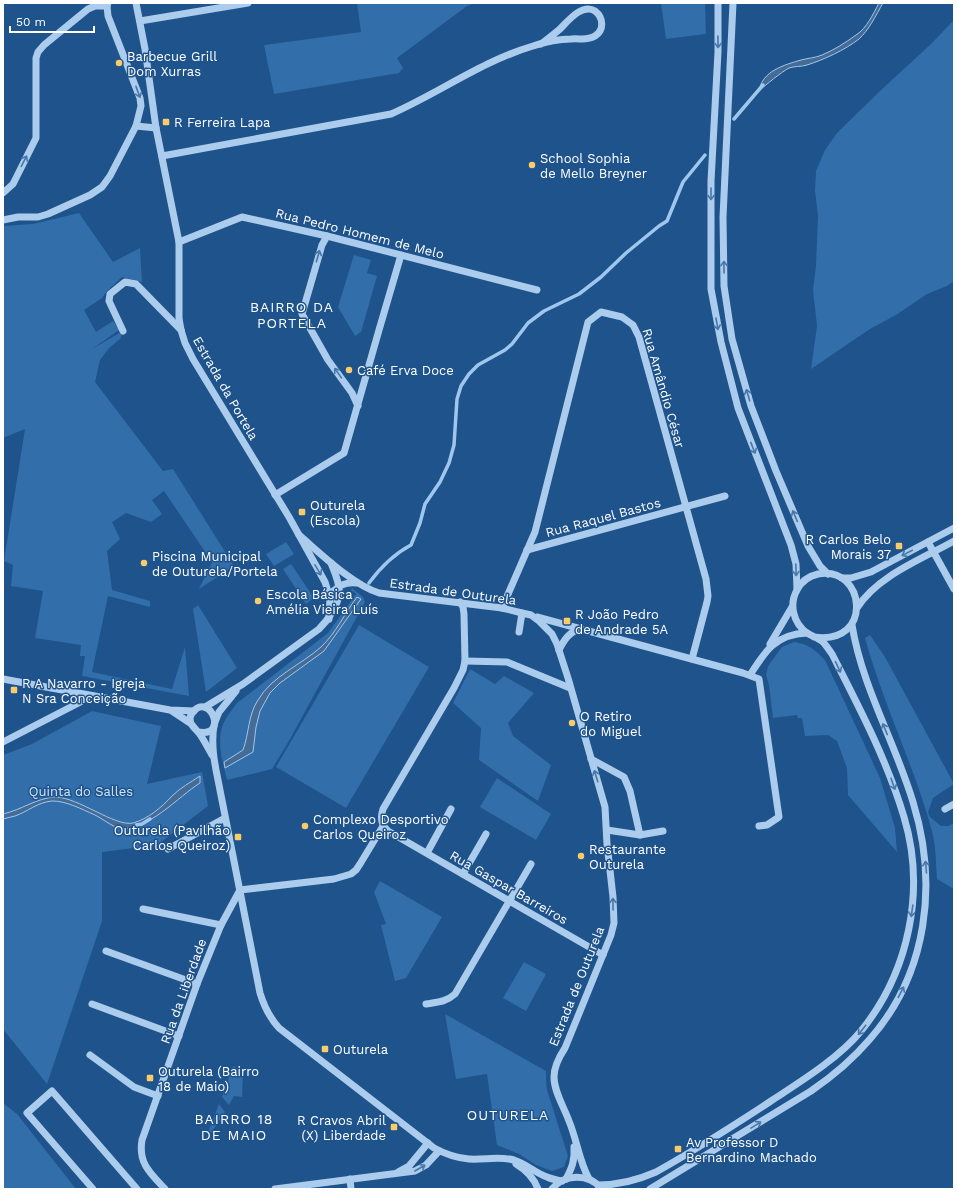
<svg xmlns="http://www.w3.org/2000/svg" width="957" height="1192" viewBox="0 0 957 1192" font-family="'Work Sans',sans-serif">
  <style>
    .green { fill: #326eaa }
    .water { fill: #466b94; stroke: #9fc7ee }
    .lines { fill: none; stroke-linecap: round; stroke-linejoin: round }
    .stream { stroke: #9fc7ee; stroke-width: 3.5 }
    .minor { stroke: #abccec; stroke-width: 7 }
    .oneway { stroke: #4877a9 }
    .poi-dot { fill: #fbcb6b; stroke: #1e538c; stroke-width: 1.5 }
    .labels { text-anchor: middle; stroke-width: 3; stroke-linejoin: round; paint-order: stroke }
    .poi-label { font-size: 13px; fill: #fff; stroke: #1e538c; text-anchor: start }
    .street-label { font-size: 13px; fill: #fff; stroke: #1e538c }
    .park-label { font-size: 13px; fill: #d1e5f9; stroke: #1e538c }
    .neighbourhood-label { font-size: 14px; letter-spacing: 1px; fill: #fff; stroke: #1e538c }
  </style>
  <rect width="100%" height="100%" fill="#1e538c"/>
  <g class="green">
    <path d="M357 3H475L467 6 397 58 403 68 399 73 274 94 264 45 361 32Z"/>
    <path d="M661 3H705L706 34 666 39Z"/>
    <path d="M954 20V281L947 286 927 294 896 315 870 329 811 369 817 326 813 290 816 266 818 216 815 191 816 171 825 150 837 133 881 90 931 44Z"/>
    <path d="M79 213 113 262 140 248 142 282 122 277 107 291 102 298 84 310 96 332 113 321 119 330 92 349 123 331 120 339 109 348 100 360 95 382 163 471 173 469 234 566 199 589 212 562 164 491 152 500 162 514 151 522 126 513 112 522 120 539 107 551 112 590 150 601V607L108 596 92 672 172 689 185 647 189 696 82 676 85 656H80L81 645 35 638 43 591 11 586 13 565 4 561 25 429 3 438V226L33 224Z"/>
    <path d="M354 255 371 260 367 273 377 276 361 332 355 336 338 307Z"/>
    <path d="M286 542 294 554 274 566 266 554Z"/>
    <path d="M291 564 314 598 306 604 283 569Z"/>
    <path d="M352 588 363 597 365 602 290 739 272 769 227 780C223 763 216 742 223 724 226 717 232 710 237 703L328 633 356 594 351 590Z"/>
    <path d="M198 605 237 668 206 692 193 609Z"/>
    <path d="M359 625 429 667 346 808 276 767Z"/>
    <path d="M870 635 885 657 954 784 933 798 928 812 930 817 941 826H948L954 823V886L952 888 937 879C936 864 936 847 932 831 914 765 883 704 865 638Z"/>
    <path d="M794 642C809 644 815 650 825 660L880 778 895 828 897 852 848 795 847 768 837 741 828 735 805 736 802 718H798L797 715 773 718 769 685 766 675 768 666 782 647Z"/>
    <path d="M470 669 495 684 504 676 534 693 508 723 513 736 551 765 538 801 479 760 481 728 453 703Z"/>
    <path d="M92 711 161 726 147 784 202 772 208 806 157 845 102 852V921L47 1084 3 1029V755L32 744Z"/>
    <path d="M497 778 551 814 536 840 480 807Z"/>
    <path d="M380 881 442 917 406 978 395 981 381 925 386 924 374 892Z"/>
    <path d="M524 962 546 974 526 1011 503 998Z"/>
    <path d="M445 1014 546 1071V1081L547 1090 568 1156 564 1167 552 1171 536 1165 519 1154 497 1145 487 1074 456 1079Z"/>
    <path d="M233 1066 243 1072 242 1097 234 1096 229 1105 222 1097Z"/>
    <path d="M3 1103 17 1114 76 1189H3Z"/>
    <path d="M219 1104 225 1112 209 1136 207 1135Z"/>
  </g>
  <g class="water">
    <path d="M879 3H883C876 15 869 30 859 39 845 50 823 60 807 65 801 67 794 66 789 68 783 71 764 86 759 91 762 71 784 65 801 60 808 58 815 58 822 55 834 50 845 43 856 35 867 28 873 14 879 3Z"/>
    <path d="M357 597 361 599 324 651 280 683 270 693 260 711 256 727 253 752 225 768 224 762 243 750C249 734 248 715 258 700 272 676 301 665 321 647 336 633 345 613 357 597Z"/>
    <path d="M200 776V783C179 796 146 833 119 828 111 826 103 819 95 815 81 809 67 801 52 801 38 802 27 812 15 816 11 817 7 818 3 819V814C21 810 37 798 55 797 78 797 115 827 133 823 148 819 162 807 172 796 180 788 191 782 200 776Z"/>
  </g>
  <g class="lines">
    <g class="stream">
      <path d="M734 119 763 85"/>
      <path d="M369 583C380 568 394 554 411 545L420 523 425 504 440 482 449 463 454 445 457 399 461 386 469 374 478 365 505 350 512 344 528 323 544 311 579 294 601 277 626 253 659 226 667 221 683 182 705 155"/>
      <path d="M136 825 142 824 150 819"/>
    </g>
    <g class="minor">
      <path d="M136 3 145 49 156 128 179 242V318L181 330 185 343 193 359 289 517 325 582 330 598 329 619"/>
      <path d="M718 3V52L711 181V289L721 342 738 408 791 545 796 564 797 589"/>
      <path d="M733 3 723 217 724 286 732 339 751 406 776 471 808 546 820 566 828 574"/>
      <path d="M140 21 248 3"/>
      <path d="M136 126 156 128"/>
      <path d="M162 156 391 114C439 93 482 61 533 46 545 42 559 39 571 39 580 38 587 41 595 36 604 30 604 18 595 11 582 3 568 21 560 29 554 34 548 39 541 44"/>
      <path d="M3 193 13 184 36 138V58L38 52 44 45 88 9 95 6H107"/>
      <path d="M3 220 18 217H38L48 214 90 195 102 187 110 176 136 126 141 106 140 98 108 16 107 6 108 3"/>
      <path d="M327 236 322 245 302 314 328 360 352 393 358 406"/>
      <path d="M179 242 242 217 327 236 537 290"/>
      <path d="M123 331 109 301 110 294 125 282 136 284 181 330"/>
      <path d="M275 495 344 453 379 330 401 255"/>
      <path d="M299 535C321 554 353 585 379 593L502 608 522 613 531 615 539 621 552 634 557 644 568 678 605 807 607 844 613 897 614 923 611 935 565 1048C559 1057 554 1066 554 1077 554 1092 564 1107 569 1121 577 1140 579 1161 589 1179"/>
      <path d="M928 542 954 589"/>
      <path d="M527 550 725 496"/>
      <path d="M842 578H851L871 572 954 528"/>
      <path d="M329 595C338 587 344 581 357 583"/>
      <path d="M460 602 463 607 464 614 465 661 463 670 454 688 383 809C380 818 381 825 388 831L603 955"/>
      <path d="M502 608 535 532 588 322 601 312 622 317 633 325 639 337 706 579 708 596 707 602 692 659"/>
      <path d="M857 608C877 576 922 559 954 541"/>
      <path d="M537 617 743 673 759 679 779 817 767 825 759 826"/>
      <path d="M519 632 522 613"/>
      <path d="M770 644 792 607"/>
      <path d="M559 650C564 640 569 632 580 629"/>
      <path d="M465 661 507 662 570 688"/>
      <path d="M750 675C765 651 776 634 807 633"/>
      <path d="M3 679 170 710 194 711"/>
      <path d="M205 707 243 684 319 629C328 620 340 604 339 590 339 581 334 571 331 563"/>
      <path d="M172 711 190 723"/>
      <path d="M215 722 219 712 236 691"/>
      <path d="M214 725C211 744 214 761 218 780L260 993C264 1006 269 1017 279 1028L434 1148C445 1154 456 1158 469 1159 484 1160 499 1156 514 1160 527 1164 535 1173 547 1177 551 1179 557 1180 562 1181"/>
      <path d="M198 732C230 738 209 690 192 713 186 722 194 727 199 733 204 740 208 748 212 755"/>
      <path d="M3 742 92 696"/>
      <path d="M591 759 624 777 630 791 640 835"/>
      <path d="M945 809 954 804"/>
      <path d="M607 830 640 835 663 831"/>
      <path d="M168 849 225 818"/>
      <path d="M427 853 451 809"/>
      <path d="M463 874 486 834"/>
      <path d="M240 890 334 879 351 874 356 870 360 864 383 826"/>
      <path d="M143 909 221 925"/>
      <path d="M106 951 197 984"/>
      <path d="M92 1004 179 1036"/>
      <path d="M426 1004C438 1002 446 1002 455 994L531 864"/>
      <path d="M90 1055 134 1087 158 1096"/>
      <path d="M516 1164C526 1170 534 1178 538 1189"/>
      <path d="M398 1172 409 1166 428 1143"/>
      <path d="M350 1179 351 1189"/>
      <path d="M566 1179C572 1168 575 1160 574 1147"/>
      <path d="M598 1185C618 1185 638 1180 656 1172 695 1150 733 1126 771 1101 800 1082 839 1058 861 1031 909 972 926 890 904 817 887 760 859 707 832 654 829 650 826 645 823 642 818 638 812 636 807 633 793 623 789 604 797 590 801 582 809 576 818 574 866 565 874 646 814 637"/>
      <path d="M93 1189 27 1113 52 1091 137 1189"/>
      <path d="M165 1189C150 1173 138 1163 142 1140L197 984 221 925 240 890"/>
      <path d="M275 1189 415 1171 426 1165 439 1151"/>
      <path d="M552 1189C564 1174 588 1173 601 1188"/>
      <path d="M650 1189 811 1091C833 1076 853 1059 870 1039 928 973 938 883 913 802 895 742 862 687 852 625"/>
    </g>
  </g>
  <defs><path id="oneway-shaft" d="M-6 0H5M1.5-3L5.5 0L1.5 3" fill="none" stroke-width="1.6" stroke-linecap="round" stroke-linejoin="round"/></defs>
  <g class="oneway">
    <use href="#oneway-shaft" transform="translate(718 42) rotate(89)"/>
    <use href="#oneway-shaft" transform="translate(138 92) rotate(70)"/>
    <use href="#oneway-shaft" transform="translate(24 161) rotate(-63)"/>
    <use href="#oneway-shaft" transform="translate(711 194) rotate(90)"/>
    <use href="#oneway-shaft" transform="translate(318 256) rotate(-74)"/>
    <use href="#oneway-shaft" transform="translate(724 267) rotate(-91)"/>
    <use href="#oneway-shaft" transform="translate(717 324) rotate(80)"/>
    <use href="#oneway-shaft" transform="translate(338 373) rotate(-125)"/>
    <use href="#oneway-shaft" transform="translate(748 395) rotate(-106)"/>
    <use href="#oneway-shaft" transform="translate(753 448) rotate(69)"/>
    <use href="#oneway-shaft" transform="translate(795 516) rotate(-113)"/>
    <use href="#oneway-shaft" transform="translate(907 553) rotate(152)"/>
    <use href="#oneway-shaft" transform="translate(318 570) rotate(60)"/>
    <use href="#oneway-shaft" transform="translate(796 570) rotate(88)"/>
    <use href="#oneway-shaft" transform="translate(838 667) rotate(64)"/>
    <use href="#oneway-shaft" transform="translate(885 729) rotate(-112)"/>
    <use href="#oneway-shaft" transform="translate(596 776) rotate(-107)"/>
    <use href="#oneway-shaft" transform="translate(893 784) rotate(71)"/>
    <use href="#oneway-shaft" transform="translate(926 867) rotate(-95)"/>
    <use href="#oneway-shaft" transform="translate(613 904) rotate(-91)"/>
    <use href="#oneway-shaft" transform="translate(912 911) rotate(98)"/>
    <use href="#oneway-shaft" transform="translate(901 992) rotate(-63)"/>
    <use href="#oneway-shaft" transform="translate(862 1030) rotate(129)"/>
    <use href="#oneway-shaft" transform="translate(756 1125) rotate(-32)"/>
    <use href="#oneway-shaft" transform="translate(420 1168) rotate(-30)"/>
  </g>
  <g class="poi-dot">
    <circle cx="119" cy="63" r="4"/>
    <rect x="162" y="118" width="8" height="8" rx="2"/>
    <circle cx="532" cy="165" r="4"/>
    <circle cx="349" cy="370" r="4"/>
    <rect x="298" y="508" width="8" height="8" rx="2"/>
    <rect x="895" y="542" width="8" height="8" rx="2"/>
    <circle cx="144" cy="563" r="4"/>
    <circle cx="258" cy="601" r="4"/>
    <rect x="563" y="617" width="8" height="8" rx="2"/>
    <rect x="10" y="686" width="8" height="8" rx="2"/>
    <circle cx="572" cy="723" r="4"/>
    <circle cx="305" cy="826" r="4"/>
    <rect x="234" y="833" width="8" height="8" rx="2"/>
    <circle cx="581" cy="856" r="4"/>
    <rect x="321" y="1045" width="8" height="8" rx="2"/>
    <rect x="146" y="1074" width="8" height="8" rx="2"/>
    <rect x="390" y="1123" width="8" height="8" rx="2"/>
    <rect x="674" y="1145" width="8" height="8" rx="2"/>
  </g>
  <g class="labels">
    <g class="poi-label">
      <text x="127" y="61">Barbecue Grill<tspan x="127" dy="15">Dom Xurras</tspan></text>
      <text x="174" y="127">R Ferreira Lapa</text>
      <text x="540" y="163">School Sophia<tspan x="540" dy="15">de Mello Breyner</tspan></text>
      <text x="357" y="375">Café Erva Doce</text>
      <text x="310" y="510">Outurela<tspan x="310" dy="15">(Escola)</tspan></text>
      <text x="891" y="544" text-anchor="end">R Carlos Belo<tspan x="891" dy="15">Morais 37</tspan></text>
      <text x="152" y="561">Piscina Municipal<tspan x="152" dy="15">de Outurela/Portela</tspan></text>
      <text x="266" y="599">Escola Básica<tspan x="266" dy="15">Amélia Vieira Luís</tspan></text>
      <text x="575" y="619">R João Pedro<tspan x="575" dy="15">de Andrade 5A</tspan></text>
      <text x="22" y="688">R A Navarro - Igreja<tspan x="22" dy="15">N Sra Conceição</tspan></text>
      <text x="580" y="721">O Retiro<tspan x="580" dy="15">do Miguel</tspan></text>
      <text x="313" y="824">Complexo Desportivo<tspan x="313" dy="15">Carlos Queiroz</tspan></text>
      <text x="230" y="835" text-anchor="end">Outurela (Pavilhão<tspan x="230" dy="15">Carlos Queiroz)</tspan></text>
      <text x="589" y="854">Restaurante<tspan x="589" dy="15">Outurela</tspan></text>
      <text x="333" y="1054">Outurela</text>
      <text x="158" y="1076">Outurela (Bairro<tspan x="158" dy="15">18 de Maio)</tspan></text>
      <text x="386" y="1125" text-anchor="end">R Cravos Abril<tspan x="386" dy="15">(X) Liberdade</tspan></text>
      <text x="686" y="1147">Av Professor D<tspan x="686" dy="15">Bernardino Machado</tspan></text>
    </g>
    <g class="street-label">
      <text transform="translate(360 233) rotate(14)" y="5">Rua Pedro Homem de Melo</text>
      <text transform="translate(226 388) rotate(60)" y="5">Estrada da Portela</text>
      <text transform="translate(664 388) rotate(74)" y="5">Rua Amândio César</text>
      <text transform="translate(603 517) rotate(-15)" y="5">Rua Raquel Bastos</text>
      <text transform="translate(453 591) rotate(8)" y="5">Estrada de Outurela</text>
      <text transform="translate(509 887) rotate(30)" y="5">Rua Gaspar Barreiros</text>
      <text transform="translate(576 986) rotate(-68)" y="5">Estrada de Outurela</text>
      <text transform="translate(183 991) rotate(-70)" y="5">Rua da Liberdade</text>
    </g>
    <g class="park-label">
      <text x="81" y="796">Quinta do Salles</text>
    </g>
    <g class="neighbourhood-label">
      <text x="292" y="312">BAIRRO DA<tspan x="292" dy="16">PORTELA</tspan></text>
      <text x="508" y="1120">OUTURELA</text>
      <text x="234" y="1124">BAIRRO 18<tspan x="234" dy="16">DE MAIO</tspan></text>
    </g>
  </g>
  <rect width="957" height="1192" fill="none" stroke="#ffffff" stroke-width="8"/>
  <path d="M10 26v6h84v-6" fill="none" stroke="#ffffff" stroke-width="2"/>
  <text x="16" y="26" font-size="12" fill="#ffffff" stroke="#1e538c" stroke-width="3" paint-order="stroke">50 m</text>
</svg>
